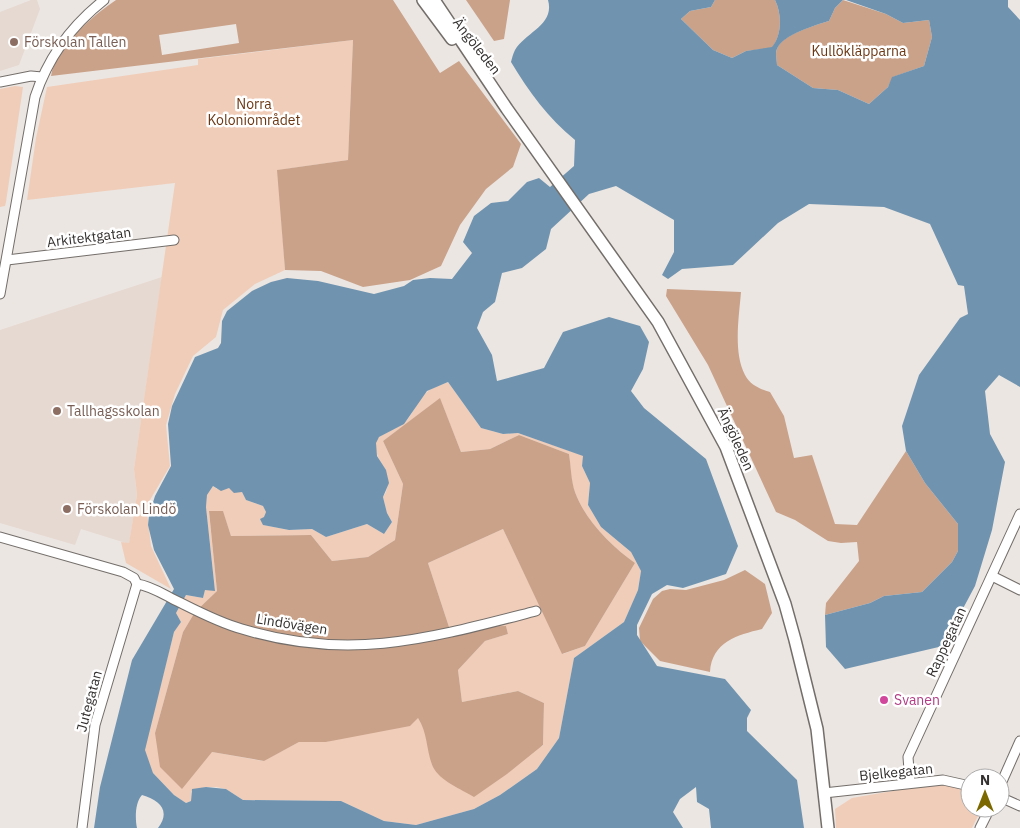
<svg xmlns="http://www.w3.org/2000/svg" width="1020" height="828" viewBox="0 0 1020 828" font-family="'IBM Plex Sans',sans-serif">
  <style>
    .built { fill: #e6d9d1 }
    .green { fill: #f0cdb9; fill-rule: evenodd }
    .forest { fill: #caa28a; fill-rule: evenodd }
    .water { fill: #7094b0; fill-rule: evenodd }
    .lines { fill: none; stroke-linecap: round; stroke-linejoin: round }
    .minor-casing { stroke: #736e6a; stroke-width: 11 }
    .major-casing { stroke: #736e6a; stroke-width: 14 }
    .minor { stroke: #fff; stroke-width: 9 }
    .major { stroke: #fff; stroke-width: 11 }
    .education-dot { fill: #8d6e63; stroke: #fff; stroke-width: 2 }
    .hotel-dot { fill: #d1479c; stroke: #fff; stroke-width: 2 }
    .labels { text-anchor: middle; stroke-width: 5; stroke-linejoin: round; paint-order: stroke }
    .education-label { font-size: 14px; fill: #785e54; stroke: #fff; text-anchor: start }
    .street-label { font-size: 14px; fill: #33302f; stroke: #fff }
    .park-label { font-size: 14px; fill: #6b3713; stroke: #fff }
    .hotel-label { font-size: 14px; fill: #b23c85; stroke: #fff; text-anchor: start }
  </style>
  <rect width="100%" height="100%" fill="#ece6e2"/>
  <g class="built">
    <path d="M31 0H37L40 9 19 65 0 71V12Z"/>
    <path d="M162 277 134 469 137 495 129 544 81 529 75 545 0 523V330Z"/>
  </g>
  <g class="green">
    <path d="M353 40 348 160 278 170 285 270 255 284 223 310 216 337 193 356 175 394 166 425 170 466 150 500 147 512 151 546 171 589 126 563 121 542 129 543 137 495 134 469 175 183 27 200 36 138 47 87 198 65V59Z"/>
    <path d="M15 86 23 87 6 202 5 206 0 207V89Z"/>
    <path d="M448 382 481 428 503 434 518 433 584 456 582 466 590 483 588 505 601 527 631 552 641 571 638 590 624 622 574 658 559 738 537 769 500 795 474 809 416 825 384 821 341 801 243 800 226 789 216 787H206L191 791V801L186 803 174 795 153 773 144 750 174 632 181 622 176 613 186 595 203 598 205 590H215L206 507 207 495 213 486 217 489 229 488 242 492 246 500 263 506 266 512 263 525 289 530 312 529 326 537 367 524 384 534 392 522 387 513 383 497C398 476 372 461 376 442 378 434 394 430 401 425 413 418 416 400 427 392 432 387 442 385 448 382ZM440 399 461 452 490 449 519 435 569 454C571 466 570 481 575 492 585 520 611 546 635 563L585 646 563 654 503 529 428 563 449 627 506 626 508 634 485 641 458 670 462 702 518 691 544 703 543 746 434 767 424 727 418 718 326 742H299L263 761 212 752 155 733 183 632 195 612 217 591 209 512H223L231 536 311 535 332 561 368 557 395 540 403 484 383 441Z"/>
    <path d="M945 782 970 790V808H982L972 828H836L835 809 852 798Z"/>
  </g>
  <g class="forest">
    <path d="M116 0H393L440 73 459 61 521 144 513 167 486 189 460 225 441 266 410 280 363 287 321 271 285 270 277 170 348 160 353 40 51 76C56 47 92 16 116 0ZM236 24 239 43 162 55 159 35Z"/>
    <path d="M466 0H510L504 39 494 41Z"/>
    <path d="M715 0H775C782 14 782 35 772 48L746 51 732 58 713 50 681 19 690 11 711 7Z"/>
    <path d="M843 0 886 14 903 23 929 20 932 37 924 66 893 77 888 87 869 104 838 90 813 88 777 65C777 61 775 53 777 49 781 35 816 25 829 21L835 8Z"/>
    <path d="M667 289 741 292C739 317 733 352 745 375 750 385 760 389 770 392L784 416 794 458 812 455 835 524 857 525 906 451 925 483 958 524V551L952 562 922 592 884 596 870 603 825 615 826 603 859 561 857 542 841 543 828 541 795 520 776 512 708 365 666 296Z"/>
    <path d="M440 398 461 452 490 449 519 435 569 454C571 466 571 481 575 492 585 520 611 546 635 563L585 646 562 654 503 529 428 563 449 627 506 626 508 634 485 641 458 670 462 702 518 691 544 703 543 745 507 774 474 797C461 789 440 781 433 767 426 751 428 733 418 718L410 726 326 742H299L264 761 212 752 182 789 160 767 155 733 183 632 195 612 217 591 209 511H223L231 536 311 535 332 561 368 557 395 540 403 484 383 441Z"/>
    <path d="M745 570 765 584 772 613 762 629C737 635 712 642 710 672L660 661 640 641 639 628 653 599 662 591 670 589 686 590 724 580Z"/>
  </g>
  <path class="water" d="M548 0H715L711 7 690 11 681 19 713 50 732 58 746 51 772 47C782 35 782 14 775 0H843L835 8 829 21C816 25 782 35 777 49 775 53 777 61 777 65L813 88 838 90 869 104 888 87 892 77 924 66 932 37 929 20 903 23 886 14 846 0H1008V7L1020 20V387L999 375 985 391 990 434 1005 462 992 530 975 586 943 646 845 669 826 647 825 615 870 603 884 596 922 592 952 562 958 551V524L925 483 906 451 902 426 919 375 960 318 968 314 964 286 958 285 930 224 884 207 809 204 778 223 733 265 682 269 668 279 662 275 674 252V220L616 186 589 194 551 229 546 249 522 268 502 273 495 302 483 312 477 328 492 355 497 381 544 368 563 332 609 317 640 326 649 342 643 369 631 391 644 408 706 459 738 546 726 574 683 588 667 585 652 594 637 625V635L657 666 725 679 751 710 747 718V731L797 780 804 828H711L709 809 697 802 696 787 680 799 673 812 683 828H158C171 811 160 800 142 795 135 802 135 819 137 828H94L100 787 132 660 174 589 154 550 148 525 149 515 155 496 171 466 168 424 172 406 195 357 218 348 221 343 222 321 227 311 252 291 271 282 287 278 318 281 374 294 404 286 413 280 430 278 452 279 472 253 463 242 474 216 491 203 508 201 527 182 539 178 550 187 574 166 575 140C548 118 529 92 511 62 512 58 513 54 515 50 526 32 555 25 548 0ZM448 382 481 428 503 434 518 433 583 456 582 466 590 483 588 505 601 527 631 552 641 571 638 590 624 622 574 658 559 738 537 769 500 795 474 809 416 825 384 821 341 801 243 800 226 789 206 787 192 789 191 801 186 803 174 795 153 773 145 750 174 632 181 622 176 613 186 595 203 598 205 590 215 591 206 507 207 495 213 486 221 491 229 488 234 493 242 492 246 500 263 506 266 512 264 517 260 519 263 525 289 530 312 529 326 537 367 524 384 534 392 522 387 513 383 497 389 483 386 470 377 456 376 443 379 437 404 424 427 391Z"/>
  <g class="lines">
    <defs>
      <g id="minor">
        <path d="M0 82 31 76 42 77"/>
        <path d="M7 260 174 240"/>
        <path d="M0 294 35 97C48 57 71 26 104 0"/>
        <path d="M0 537 123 572 134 578 137 584C152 586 166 596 179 602 199 612 220 623 242 629 350 662 431 638 536 611"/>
        <path d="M992 576 1020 590"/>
        <path d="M910 783 908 757 1020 514"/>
        <path d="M1000 786 1020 741"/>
        <path d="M824 793 943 780 970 786"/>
        <path d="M1000 797 1020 806"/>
        <path d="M82 828 95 725 137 584"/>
        <path d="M980 828 990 808"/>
      </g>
      <g id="major">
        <path d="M423 0 452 39"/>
        <path d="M434 0 507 109 658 322 726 447 785 604 795 640 817 729 828 828"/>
      </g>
    </defs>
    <use href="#minor" class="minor-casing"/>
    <use href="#major" class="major-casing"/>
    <use href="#minor" class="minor"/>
    <use href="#major" class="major"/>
  </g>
  <g class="education-dot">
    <circle cx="14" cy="42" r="5"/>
    <circle cx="57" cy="411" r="5"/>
    <circle cx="67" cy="509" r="5"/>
  </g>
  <circle class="hotel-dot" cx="884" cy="700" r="5"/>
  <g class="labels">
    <g class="education-label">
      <text x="24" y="47">Förskolan Tallen</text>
      <text x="67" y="416">Tallhagsskolan</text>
      <text x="77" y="514">Förskolan Lindö</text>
    </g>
    <g class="street-label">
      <text transform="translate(477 46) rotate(52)" y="5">Ängöleden</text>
      <text transform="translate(89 237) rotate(-7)" y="5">Arkitektgatan</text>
      <text transform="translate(736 439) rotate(65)" y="5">Ängöleden</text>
      <text transform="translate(292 624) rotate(9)" y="5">Lindövägen</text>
      <text transform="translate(946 642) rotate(-65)" y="5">Rappegatan</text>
      <text transform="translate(89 701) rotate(-75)" y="5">Jutegatan</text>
      <text transform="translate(896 772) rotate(-6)" y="5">Bjelkegatan</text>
    </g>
    <g class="park-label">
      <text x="859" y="56">Kullökläpparna</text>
      <text x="254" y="109">Norra<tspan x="254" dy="16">Koloniområdet</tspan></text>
    </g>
    <g class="hotel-label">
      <text x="894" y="705">Svanen</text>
    </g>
  </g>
  <g transform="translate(985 793)"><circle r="24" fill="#ffffff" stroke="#adacac"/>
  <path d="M0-4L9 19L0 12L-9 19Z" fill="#7b6900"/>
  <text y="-8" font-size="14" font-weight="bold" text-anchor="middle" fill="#33302f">N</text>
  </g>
</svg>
